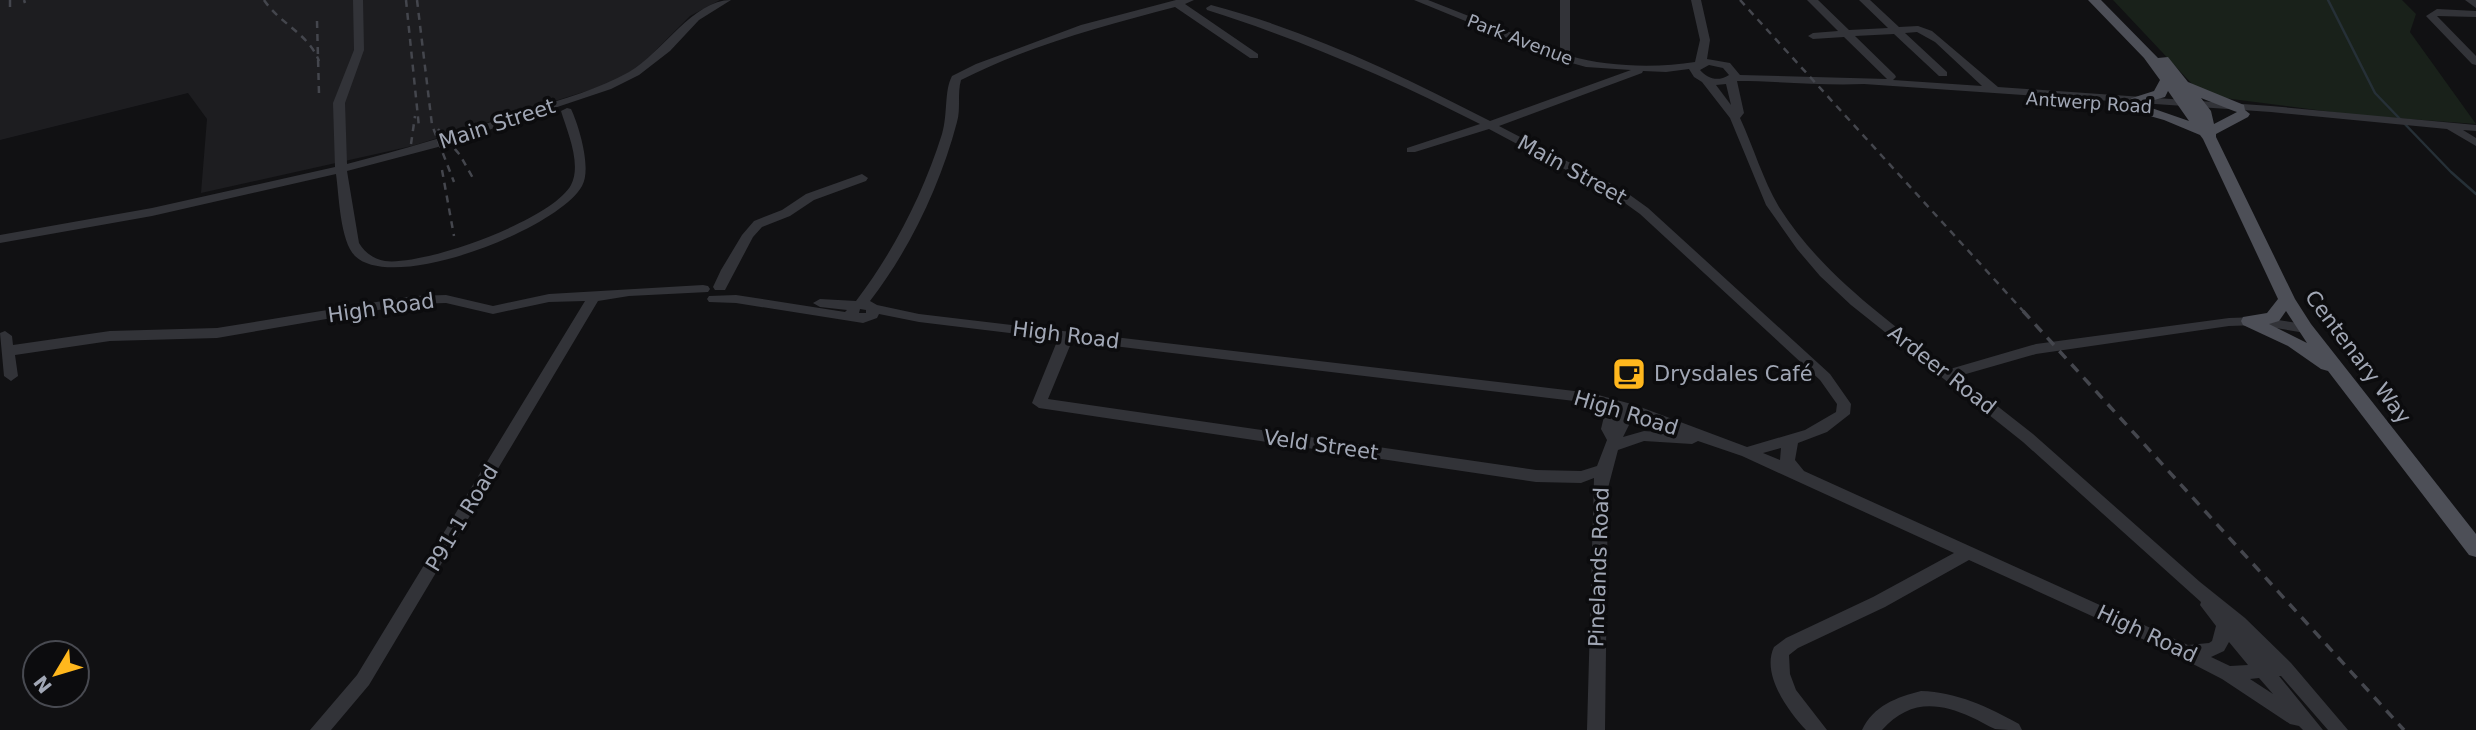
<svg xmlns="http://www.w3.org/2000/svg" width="2476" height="730" viewBox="0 0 2476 730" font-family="'DejaVu Sans',sans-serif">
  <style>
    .built { fill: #1d1d20 }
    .green { fill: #19211a }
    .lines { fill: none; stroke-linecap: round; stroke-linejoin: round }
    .stream { stroke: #263037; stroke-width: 2.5 }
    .minor { fill: #323338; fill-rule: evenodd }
    .major { fill: #4d4f57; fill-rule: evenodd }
    .rail-far1 { stroke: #44464d; stroke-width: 2.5; stroke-dasharray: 7 6; stroke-linecap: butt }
    .rail { stroke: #44464d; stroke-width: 3.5; stroke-dasharray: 10 8; stroke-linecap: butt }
    .labels { text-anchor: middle; stroke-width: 7; stroke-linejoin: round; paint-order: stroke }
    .far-street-label { font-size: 18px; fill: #a1a7b5; stroke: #0c0c0e }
    .street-label { font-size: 21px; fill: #a1a7b5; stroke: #0c0c0e }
    .poi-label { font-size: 21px; fill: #a1a7b5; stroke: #0c0c0e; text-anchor: start }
  </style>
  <rect width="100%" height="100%" fill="#111113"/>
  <path class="built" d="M0 0H720L690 16 639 67 609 84 412 146 201 193 207 119 188 93 0 140Z"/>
  <path class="green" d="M2113 0H2402L2416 14 2410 32 2476 124 2355 115 2224 98 2193 85Z"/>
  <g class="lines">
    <path class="stream" d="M2328 0 2375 93 2451 172 2476 194"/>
    <g class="minor">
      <path d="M353 0H363L364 50 345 103 347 164C409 148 469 130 530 109 563 99 599 89 629 72 663 52 693 0 731 0L699 20 670 51 639 75 611 89 438 147 347 171 359 243C365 253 374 259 385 261 424 266 552 220 571 185 582 164 567 131 561 111L567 108 571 109C579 126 592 169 582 186 559 228 394 294 355 256 340 241 339 195 336 174L152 216 0 243V235L152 208 335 167 333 103 354 50Z"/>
      <path d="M1176 0H1194L1185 4 1258 54V58H1250L1175 7C1102 26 1028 46 961 80 957 94 961 108 957 122 940 186 910 249 870 301L877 305 919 314 1591 393 1635 405 1747 447 1805 430 1836 412 1837 404 1820 380 1640 214 1615 196 1489 129 1415 152H1407V148L1480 124C1392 79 1302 40 1207 10L1206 8 1211 5C1309 31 1401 75 1490 121L1631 70 1586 67 1561 60 1414 0H1428L1560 52V0H1570V56C1607 67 1658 68 1695 62L1700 40 1691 0H1701L1710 40 1707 59 1730 63 1740 75 1887 79 1844 37 1813 39 1808 36 1813 33 1838 31 1807 0H1818L1849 30 1888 28 1859 0H1870L1899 27 1918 26 1932 31 1998 87 2271 106 2476 125V131L2463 130 2476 138V146L2447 129 2271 112 1864 84C1822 86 1779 81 1737 81L1744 113 1740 118C1753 146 1763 180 1779 207 1822 275 1888 320 1950 369L2036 344 2229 318 2258 317 2310 325 2312 328 2310 331 2305 333 2258 325 2229 326 2036 354 1959 376 2033 434 2200 582 2245 618 2291 663 2348 730H2328L2281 676H2279L2323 730H2303L2299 726 2290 724 2222 679 2160 647 1969 560 1885 607 1798 648 1789 655 1790 674 1796 690 1827 730H1806C1788 711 1761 674 1774 647L1786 638 1873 597 1954 553 1742 456 1698 441 1692 444 1644 441 1618 450 1608 488 1605 730H1587L1594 478 1581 483 1536 482 1039 408 1032 403 1058 339 919 322 879 314 877 318 863 323 736 303 709 302 707 299 709 296 736 295 845 312 847 310 820 307 813 303 820 299 856 301C894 251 923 194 942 134 948 114 944 91 952 76L976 64 1081 25ZM1917 32 1935 42 1982 86 1893 80 1896 77 1895 75 1855 36 1894 34 1939 76H1947V72L1905 33ZM1709 65 1723 68 1729 75C1718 82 1708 79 1700 70ZM1689 69 1694 77 1702 82 1730 118 1766 205 1797 249 1820 276 1851 305 2023 442 2201 602 2200 605 2216 626 2212 641 2209 643 2188 645 1804 471 1795 460 1798 443 1827 432 1850 414 1851 404 1830 374 1648 208 1623 190 1499 126 1642 73 1643 71 1666 72ZM1726 84 1731 105 1716 85ZM860 309 866 310V313H859ZM1072 341 1591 403 1606 408 1601 429 1607 440 1597 466 1581 471 1536 470 1048 399ZM1633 417 1675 433 1644 431 1623 437ZM1781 448 1780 460 1763 453ZM2229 642 2248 665 2230 666 2211 657 2224 651ZM2259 678 2273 694 2250 679Z"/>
      <path d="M2465 0H2476V8Z"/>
      <path d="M2437 9 2476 11V17L2437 16 2476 56V65L2472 64 2426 16Z"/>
      <path d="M862 174 868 178 866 181 814 200 790 216 762 227 753 237 725 290H715L713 287 721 270 742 235 754 221 782 210 806 194Z"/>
      <path d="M703 285 708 286 710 289 708 292 629 296 598 301 369 685 331 730H310L357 675 585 301 549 302 493 314 446 303 413 304 217 338 110 341 15 355 18 376 11 381 4 376 0 333 5 331 12 336 13 345 110 331 217 328 413 296 446 295 493 306 549 294Z"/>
      <path d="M1921 691C1957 692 1988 707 2019 724L2022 730C2014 730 2003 730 1995 729 1987 726 1979 720 1971 717 1936 701 1908 701 1882 730H1862C1873 706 1897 697 1921 691Z"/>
    </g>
    <path class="major" d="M2088 0H2101L2158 58 2168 57 2188 82 2244 105 2245 110 2250 114 2248 117 2216 134V137L2295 299 2311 324 2476 534V557L2469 555 2328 371 2321 369 2288 346 2243 325 2241 321 2243 317 2267 313 2278 299 2203 139 2200 135 2164 120 2125 109 2123 106 2132 98 2154 91 2160 80 2144 58ZM2168 91 2189 121 2140 104 2165 97ZM2201 98 2234 111 2237 112 2214 124 2211 111ZM2286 311 2307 343 2269 324 2279 321Z"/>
    <g class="rail-far1">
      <path d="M10 0V7"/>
      <path d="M24 0 25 3"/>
      <path d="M264 0C280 24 308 33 319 61"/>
      <path d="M406 0 419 127"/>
      <path d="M417 0 432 125 454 182"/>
      <path d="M1740 0 2025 313"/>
      <path d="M317 21 319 94"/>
      <path d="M438 129 460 155 474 180"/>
      <path d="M411 144 415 116"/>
      <path d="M442 170 454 236"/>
    </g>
    <path class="rail" d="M2023 311 2404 730"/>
  </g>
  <defs>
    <symbol id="cafe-square" viewBox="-11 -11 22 22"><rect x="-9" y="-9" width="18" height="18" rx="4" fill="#ffb71d" stroke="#0c0c0e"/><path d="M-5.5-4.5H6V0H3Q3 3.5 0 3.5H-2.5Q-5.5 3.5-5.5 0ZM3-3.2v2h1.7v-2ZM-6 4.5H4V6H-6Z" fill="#111"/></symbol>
  </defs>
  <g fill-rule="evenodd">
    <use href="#cafe-square" x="1610" y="355" width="38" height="38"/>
  </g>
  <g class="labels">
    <g class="far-street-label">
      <text transform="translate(1520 40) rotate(21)" y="6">Park Avenue</text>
      <text transform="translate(2089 103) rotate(4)" y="6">Antwerp Road</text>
    </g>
    <g class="street-label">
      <text transform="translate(497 124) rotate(-18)" y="7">Main Street</text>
      <text transform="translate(1572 170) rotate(29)" y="7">Main Street</text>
      <text transform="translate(381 308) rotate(-8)" y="7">High Road</text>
      <text transform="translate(1066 335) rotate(7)" y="7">High Road</text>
      <text transform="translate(2358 357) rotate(53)" y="7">Centenary Way</text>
      <text transform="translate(1942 370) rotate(38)" y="7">Ardeer Road</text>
      <text transform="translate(1626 413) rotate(17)" y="7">High Road</text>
      <text transform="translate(1321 445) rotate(8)" y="7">Veld Street</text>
      <text transform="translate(462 518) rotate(-59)" y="7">P91-1 Road</text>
      <text transform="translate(1599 567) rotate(-88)" y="7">Pinelands Road</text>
      <text transform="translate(2147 634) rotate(25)" y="7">High Road</text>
    </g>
    <g class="poi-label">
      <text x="1654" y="381">Drysdales Café</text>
    </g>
  </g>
  <g transform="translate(56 674) rotate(232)"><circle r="33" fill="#0c0c0e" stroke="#484a51" stroke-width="2"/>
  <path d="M0-5L12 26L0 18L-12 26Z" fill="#ffb71d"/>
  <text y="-10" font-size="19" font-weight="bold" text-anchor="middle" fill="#a1a7b5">N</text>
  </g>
</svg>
